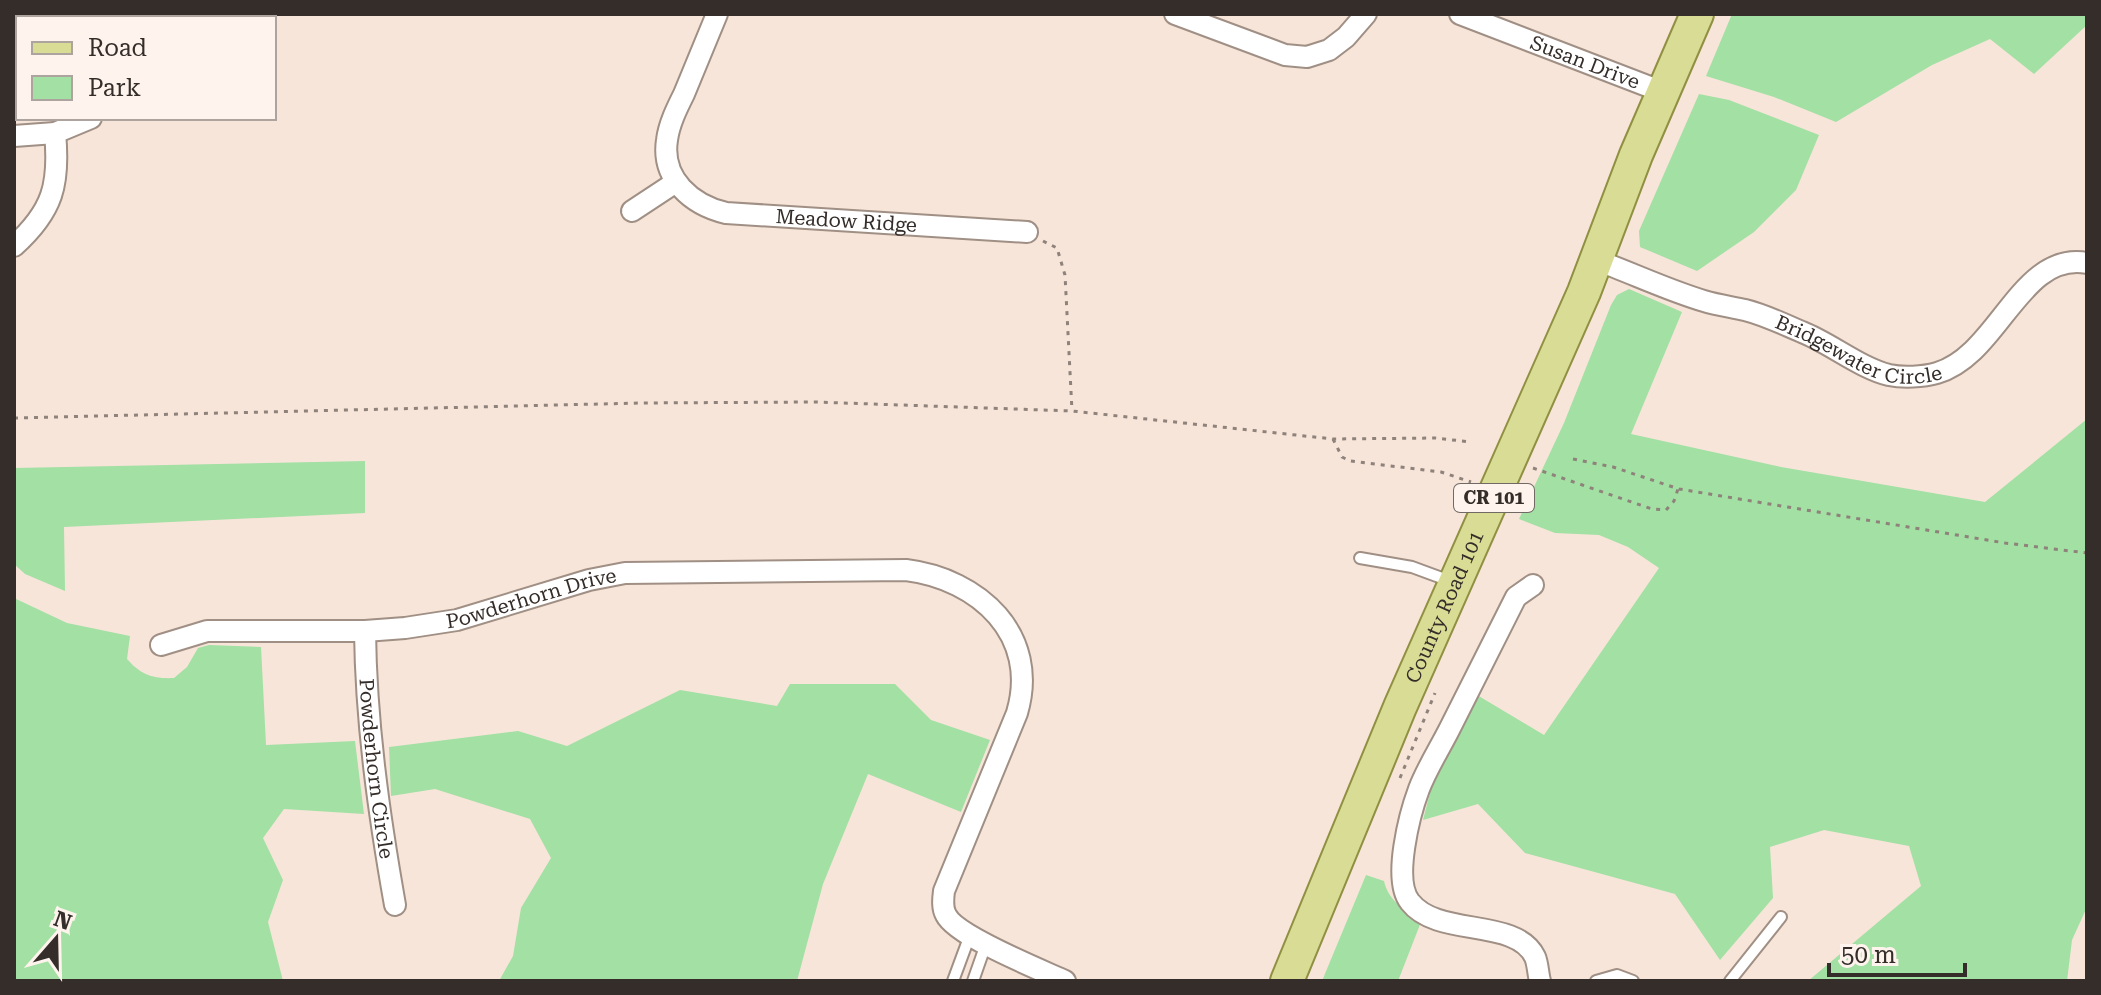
<svg xmlns="http://www.w3.org/2000/svg" width="2101" height="995" viewBox="0 0 2101 995" font-family="'Roboto Serif',serif">
  <style>
    .green { fill: #a2e0a4 }
    .lines { fill: none; stroke-linecap: round; stroke-linejoin: round }
    .service-casing { stroke: #a08f84; stroke-width: 14 }
    .minor-casing { stroke: #a08f84; stroke-width: 24 }
    .primary-casing { stroke: #8f9041; stroke-width: 36 }
    .path { stroke: #8e827a; stroke-width: 3; stroke-dasharray: 4 6; stroke-linecap: butt }
    .service { stroke: #fff; stroke-width: 10 }
    .minor { stroke: #fff; stroke-width: 20 }
    .primary { stroke: #d9dc95; stroke-width: 32 }
    .labels { text-anchor: middle; stroke-width: 6; stroke-linejoin: round; paint-order: stroke }
    .shield { fill: #fff4ed; stroke: #716964; stroke-width: 2 }
    .shield-label { font-size: 18px; font-weight: bold; fill: #342d29 }
    .street-label { font-size: 20px; fill: #342d29; stroke: #fff4ed }
  </style>
  <rect width="100%" height="100%" fill="#f7e5d9"/>
  <g class="green">
    <path d="M1732 14H2087V25L2034 74 1990 39 1932 65 1836 122 1774 97 1706 76Z"/>
    <path d="M1699 94 1729 100 1819 135 1796 190 1754 232 1697 271 1640 247 1639 231Z"/>
    <path d="M1629 289 1682 312 1631 434 1781 467 1985 502 2087 419V907L2072 940 2067 981H1808L1921 886 1909 846 1824 830 1770 847 1773 898 1720 960 1675 894 1525 853 1478 804 1423 820 1431 789 1477 695 1544 735 1659 568 1628 547 1599 535 1555 533 1519 519 1564 423 1611 305 1617 295Z"/>
    <path d="M365 461V513L64 527 65 591 25 574 14 564V468Z"/>
    <path d="M14 598 67 623 130 636 127 659C141 675 153 679 174 678L187 667 198 648 209 645 261 647 266 745 355 741 364 814 284 809 263 838 283 880 268 922 283 981H14Z"/>
    <path d="M790 684H895L931 720 990 740 961 812 868 774 823 884 797 981H499L513 956 521 908 551 858 530 819 435 789 391 796 389 747 518 731 567 746 680 690 777 706Z"/>
    <path d="M1366 875 1384 881C1388 900 1405 911 1421 922L1398 981H1322Z"/>
  </g>
  <g class="lines">
    <defs>
      <g id="service">
        <path d="M1360 558 1412 567 1450 581"/>
        <path d="M953 981 970 935"/>
        <path d="M973 981 986 944"/>
        <path d="M1596 981 1617 975 1633 981"/>
        <path d="M1730 981 1781 917"/>
      </g>
      <g id="minor">
        <path id="s1" d="M717 14C706 41 695 67 684 94 677 108 669 124 667 140 661 179 692 205 726 213L1027 232"/>
        <path d="M1175 14 1285 55 1307 57 1329 50 1346 37 1366 14"/>
        <path id="s2" d="M1460 14 1663 92"/>
        <path d="M175 18 177 14"/>
        <path d="M14 136 55 133 91 118"/>
        <path d="M632 211 676 182"/>
        <path d="M14 246C53 211 60 184 55 133"/>
        <path id="s3" d="M1596 260C1632 273 1667 290 1704 301 1717 305 1732 307 1745 310 1765 315 1783 324 1802 332 1830 343 1860 368 1889 375 1903 378 1923 377 1937 373 1999 355 2020 251 2087 263"/>
        <path d="M1533 585 1516 597C1494 640 1472 684 1450 728 1440 748 1427 768 1419 789 1410 813 1392 880 1410 902 1438 938 1516 917 1535 957 1538 964 1538 974 1540 981"/>
        <path id="s4" d="M365 631C366 723 379 815 395 905"/>
        <path id="s5" d="M161 645 207 631H365L405 628 457 620 589 580 625 573 906 570C979 579 1040 635 1017 713L944 891C943 899 942 908 946 915 956 936 1041 970 1065 981"/>
      </g>
      <g id="primary">
        <path id="s6" d="M1287 981 1400 707 1584 292 1636 155 1697 14"/>
      </g>
    </defs>
    <use href="#service" class="service-casing"/>
    <use href="#minor" class="minor-casing"/>
    <use href="#primary" class="primary-casing"/>
    <g class="path">
      <path d="M1043 241 1057 248 1065 275 1072 411"/>
      <path d="M14 418 641 403 815 402 1072 411 1333 439 1435 438 1471 442"/>
      <path d="M1333 439 1342 457 1350 461 1441 472 1471 482"/>
      <path d="M1573 459 1613 467 1679 489 2005 543 2087 553"/>
      <path d="M1533 468 1652 509 1666 510 1674 501 1678 489"/>
      <path d="M1400 778 1435 693"/>
    </g>
    <use href="#service" class="service"/>
    <use href="#minor" class="minor"/>
    <use href="#primary" class="primary"/>
  </g>
  <g class="labels">
    <rect class="shield" x="1454" y="484" width="80" height="28" rx="6"/>
    <g class="shield-label">
      <text x="1494" y="504">CR 101</text>
    </g>
    <g class="street-label">
      <text dy="7" stroke="none"><textPath href="#s2" startOffset="134">Susan Drive</textPath></text>
      <text dy="7" stroke="none"><textPath href="#s1" startOffset="360">Meadow Ridge</textPath></text>
      <text dy="7" stroke="none"><textPath href="#s3" startOffset="280">Bridgewater Circle</textPath></text>
      <text dy="7" stroke="none"><textPath href="#s5" startOffset="376">Powderhorn Drive</textPath></text>
      <text dy="7" stroke="none"><textPath href="#s6" startOffset="406">County Road 101</textPath></text>
      <text dy="7" stroke="none"><textPath href="#s4" startOffset="138">Powderhorn Circle</textPath></text>
    </g>
  </g>
  <rect width="2101" height="995" fill="none" stroke="#342d29" stroke-width="32"/>
  <rect x="16" y="16" width="260" height="104" fill="#fff4ed" stroke="#aea49f" stroke-width="2"/>
  <rect x="32" y="42" width="40" height="12" fill="#d9dc95" stroke="#aea49f" stroke-width="2"/>
  <text x="88" y="56" font-size="24" fill="#342d29">Road</text>
  <rect x="32" y="76" width="40" height="24" fill="#a2e0a4" stroke="#aea49f" stroke-width="2"/>
  <text x="88" y="96" font-size="24" fill="#342d29">Park</text>
  <g transform="translate(56 939) rotate(20)" stroke="#fff4ed" stroke-width="6" paint-order="stroke">
  <path d="M0-6L14 30L0 20L-14 30Z" fill="#342d29"/>
  <text y="-12" font-size="22" font-weight="bold" text-anchor="middle" fill="#342d29">N</text>
  </g>
  <path d="M1829 963v12h136v-12" fill="none" stroke="#342d29" stroke-width="4"/>
  <text x="1841" y="963" font-size="24" fill="#342d29" stroke="#fff4ed" stroke-width="6" paint-order="stroke">50 m</text>
</svg>
